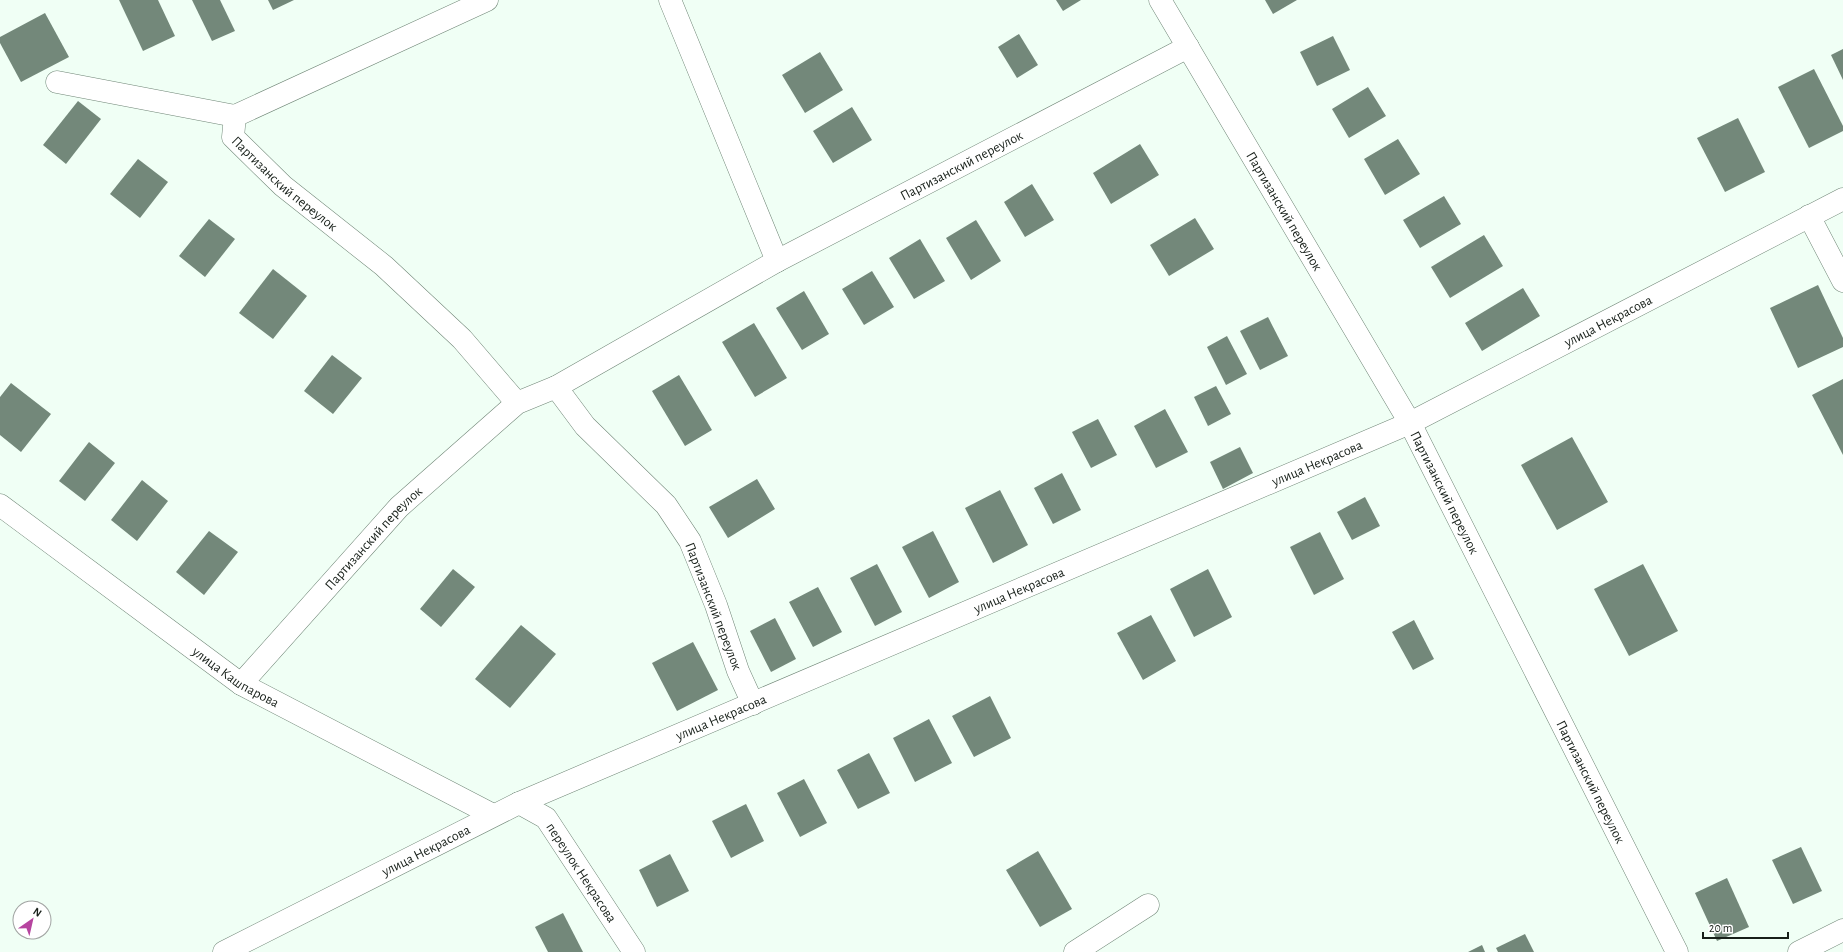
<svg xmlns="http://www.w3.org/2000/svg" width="1843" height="952" viewBox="0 0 1843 952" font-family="'Alegreya Sans',sans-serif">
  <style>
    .building { fill: #73887a }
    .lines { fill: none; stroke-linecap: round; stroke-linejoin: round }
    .minor-casing { stroke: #708677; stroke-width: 23 }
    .minor { stroke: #fff; stroke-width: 22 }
    .labels { text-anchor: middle; stroke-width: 3; stroke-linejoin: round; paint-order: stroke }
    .street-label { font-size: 14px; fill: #171f19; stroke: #fff }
  </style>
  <rect width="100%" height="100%" fill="#f0fff5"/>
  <g class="building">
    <path d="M119 0H158L175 36 143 51Z"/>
    <path d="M192 0H220L235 31 212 41Z"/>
    <path d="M268 0H294L273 10Z"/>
    <path d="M1056 0H1081L1063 11Z"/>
    <path d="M1265 0H1297L1273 14Z"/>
    <path d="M45 13 69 57 21 82 0 43V37Z"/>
    <path d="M1019 34 1038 65 1017 78 998 47Z"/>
    <path d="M1333 36 1350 70 1317 86 1300 52Z"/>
    <path d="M1843 49V80L1831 55Z"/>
    <path d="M820 52 843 90 805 113 782 75Z"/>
    <path d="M1814 69 1843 126V131L1809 148 1778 87Z"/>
    <path d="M1368 87 1386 116 1349 138 1332 109Z"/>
    <path d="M78 101 101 119 66 164 43 145Z"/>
    <path d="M852 107 872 140 833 163 813 131Z"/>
    <path d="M1738 118 1765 172 1725 192 1697 138Z"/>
    <path d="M1398 139 1420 174 1385 195 1364 159Z"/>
    <path d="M1140 144 1159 175 1111 204 1093 173Z"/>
    <path d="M138 159 168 182 140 218 110 194Z"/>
    <path d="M1032 184 1054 220 1025 237 1004 202Z"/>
    <path d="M1444 196 1461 224 1420 248 1403 220Z"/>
    <path d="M1195 218 1214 249 1169 276 1150 245Z"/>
    <path d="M209 219 235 239 205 277 179 256Z"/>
    <path d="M976 220 1001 261 971 280 946 238Z"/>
    <path d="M1484 235 1503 266 1450 298 1431 267Z"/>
    <path d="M920 239 945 281 914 299 889 258Z"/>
    <path d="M273 269 307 296 273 339 239 313Z"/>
    <path d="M872 271 894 307 864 325 842 289Z"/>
    <path d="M1818 285 1843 338V347L1798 368 1770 308Z"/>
    <path d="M1523 288 1540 316 1482 351 1465 323Z"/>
    <path d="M804 291 829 334 802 350 776 308Z"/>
    <path d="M1268 317 1288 356 1260 370 1240 331Z"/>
    <path d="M754 323 787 378 755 397 722 342Z"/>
    <path d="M1227 336 1247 374 1226 385 1207 347Z"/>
    <path d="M332 355 362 378 333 414 304 391Z"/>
    <path d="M679 375 712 430 685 446 652 391Z"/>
    <path d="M1843 379V455L1812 395Z"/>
    <path d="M11 383 51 414 21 452 0 435V397Z"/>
    <path d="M1216 386 1231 414 1208 426 1194 397Z"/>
    <path d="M1165 409 1188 452 1156 468 1134 426Z"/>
    <path d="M1098 419 1117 455 1091 468 1072 432Z"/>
    <path d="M1572 437 1608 502 1557 530 1521 465Z"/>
    <path d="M89 442 115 463 85 501 59 481Z"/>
    <path d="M1240 447 1253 473 1223 489 1210 462Z"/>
    <path d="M1062 473 1081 510 1053 524 1034 488Z"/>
    <path d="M757 479 775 509 728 538 709 507Z"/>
    <path d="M142 480 168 501 137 541 111 520Z"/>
    <path d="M1000 490 1028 545 993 563 965 508Z"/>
    <path d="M1365 497 1380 526 1352 540 1337 512Z"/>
    <path d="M209 531 238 552 204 595 176 572Z"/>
    <path d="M933 531 959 582 929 598 902 547Z"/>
    <path d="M1320 532 1344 579 1314 595 1290 547Z"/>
    <path d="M877 564 902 612 875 626 850 578Z"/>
    <path d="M1643 564 1678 631 1629 656 1594 589Z"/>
    <path d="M453 569 475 587 441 627 420 609Z"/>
    <path d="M1208 569 1232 617 1194 637 1170 589Z"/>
    <path d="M818 587 842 632 813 647 789 602Z"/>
    <path d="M1151 615 1176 661 1143 680 1117 633Z"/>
    <path d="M775 618 796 659 771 672 750 631Z"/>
    <path d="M1414 620 1434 659 1413 670 1392 632Z"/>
    <path d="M521 625 556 654 510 708 475 679Z"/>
    <path d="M693 642 718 690 677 711 652 663Z"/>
    <path d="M990 696 1011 738 974 757 952 716Z"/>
    <path d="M929 719 952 763 915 782 893 738Z"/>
    <path d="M869 753 890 793 858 809 837 770Z"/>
    <path d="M804 779 827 823 800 837 777 793Z"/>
    <path d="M746 804 764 841 731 858 712 821Z"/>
    <path d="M1801 847 1822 891 1793 904 1772 860Z"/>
    <path d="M1038 851 1072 909 1040 927 1006 870Z"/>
    <path d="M670 854 689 891 657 907 639 870Z"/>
    <path d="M1727 878 1749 927 1717 941 1695 893Z"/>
    <path d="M563 913 583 952H548L535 927Z"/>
    <path d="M1525 934 1534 952H1498L1496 948Z"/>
    <path d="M1482 945 1485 952H1468Z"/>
  </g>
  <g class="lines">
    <defs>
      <g id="minor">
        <path id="s1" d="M487 0 235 116 233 137 283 186 384 266 462 339 517 403"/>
        <path d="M670 0 777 261"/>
        <path id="s2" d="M1160 0 1410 423 1677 952"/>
        <path d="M57 82 235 116"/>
        <path d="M1809 216 1843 281"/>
        <path id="s3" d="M0 505 241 684 493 815"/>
        <path id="s4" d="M241 684 399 507 517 403 556 387"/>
        <path id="s5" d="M753 704 738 671 716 605 690 541 666 505 585 426 556 387 777 261 1188 47"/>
        <path id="s6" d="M519 803 546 818 634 952"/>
        <path id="s7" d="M224 952 519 803 1410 423 1843 199"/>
        <path d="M1075 952 1148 905"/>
        <path d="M1799 952 1843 930"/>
      </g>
    </defs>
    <use href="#minor" class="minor-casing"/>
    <use href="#minor" class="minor"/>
  </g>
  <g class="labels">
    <g class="street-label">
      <text dy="5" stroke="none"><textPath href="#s5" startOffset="842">Партизанский переулок</textPath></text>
      <text dy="5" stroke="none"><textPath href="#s1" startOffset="368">Партизанский переулок</textPath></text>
      <text dy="5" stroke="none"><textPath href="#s2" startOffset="245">Партизанский переулок</textPath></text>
      <text dy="5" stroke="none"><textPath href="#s7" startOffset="1522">улица Некрасова</textPath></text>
      <text dy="5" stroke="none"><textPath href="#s7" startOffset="1198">улица Некрасова</textPath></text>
      <text dy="5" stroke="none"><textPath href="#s2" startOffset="569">Партизанский переулок</textPath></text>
      <text dy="5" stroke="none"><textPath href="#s4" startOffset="197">Партизанский переулок</textPath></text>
      <text dy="5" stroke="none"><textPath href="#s7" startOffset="874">улица Некрасова</textPath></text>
      <text transform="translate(714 606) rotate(69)" y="5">Партизанский переулок</text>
      <text dy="5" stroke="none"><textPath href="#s3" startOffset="292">улица Кашпарова</textPath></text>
      <text dy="5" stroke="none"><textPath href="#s7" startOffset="550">улица Некрасова</textPath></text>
      <text dy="5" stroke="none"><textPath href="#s2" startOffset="893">Партизанский переулок</textPath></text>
      <text dy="5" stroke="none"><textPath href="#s7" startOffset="226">улица Некрасова</textPath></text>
      <text dy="5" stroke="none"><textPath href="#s6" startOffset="96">переулок Некрасова</textPath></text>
    </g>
  </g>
  <g transform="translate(32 920) rotate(34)"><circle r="19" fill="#ffffff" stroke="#a2a5a3"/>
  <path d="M0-3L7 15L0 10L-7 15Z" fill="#b6449f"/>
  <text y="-6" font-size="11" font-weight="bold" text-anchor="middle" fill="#171f19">N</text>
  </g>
  <path d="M1703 932v6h85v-6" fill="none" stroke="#171f19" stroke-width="2"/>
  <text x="1709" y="932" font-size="12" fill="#171f19" stroke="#ffffff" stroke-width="3" paint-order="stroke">20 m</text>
</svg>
